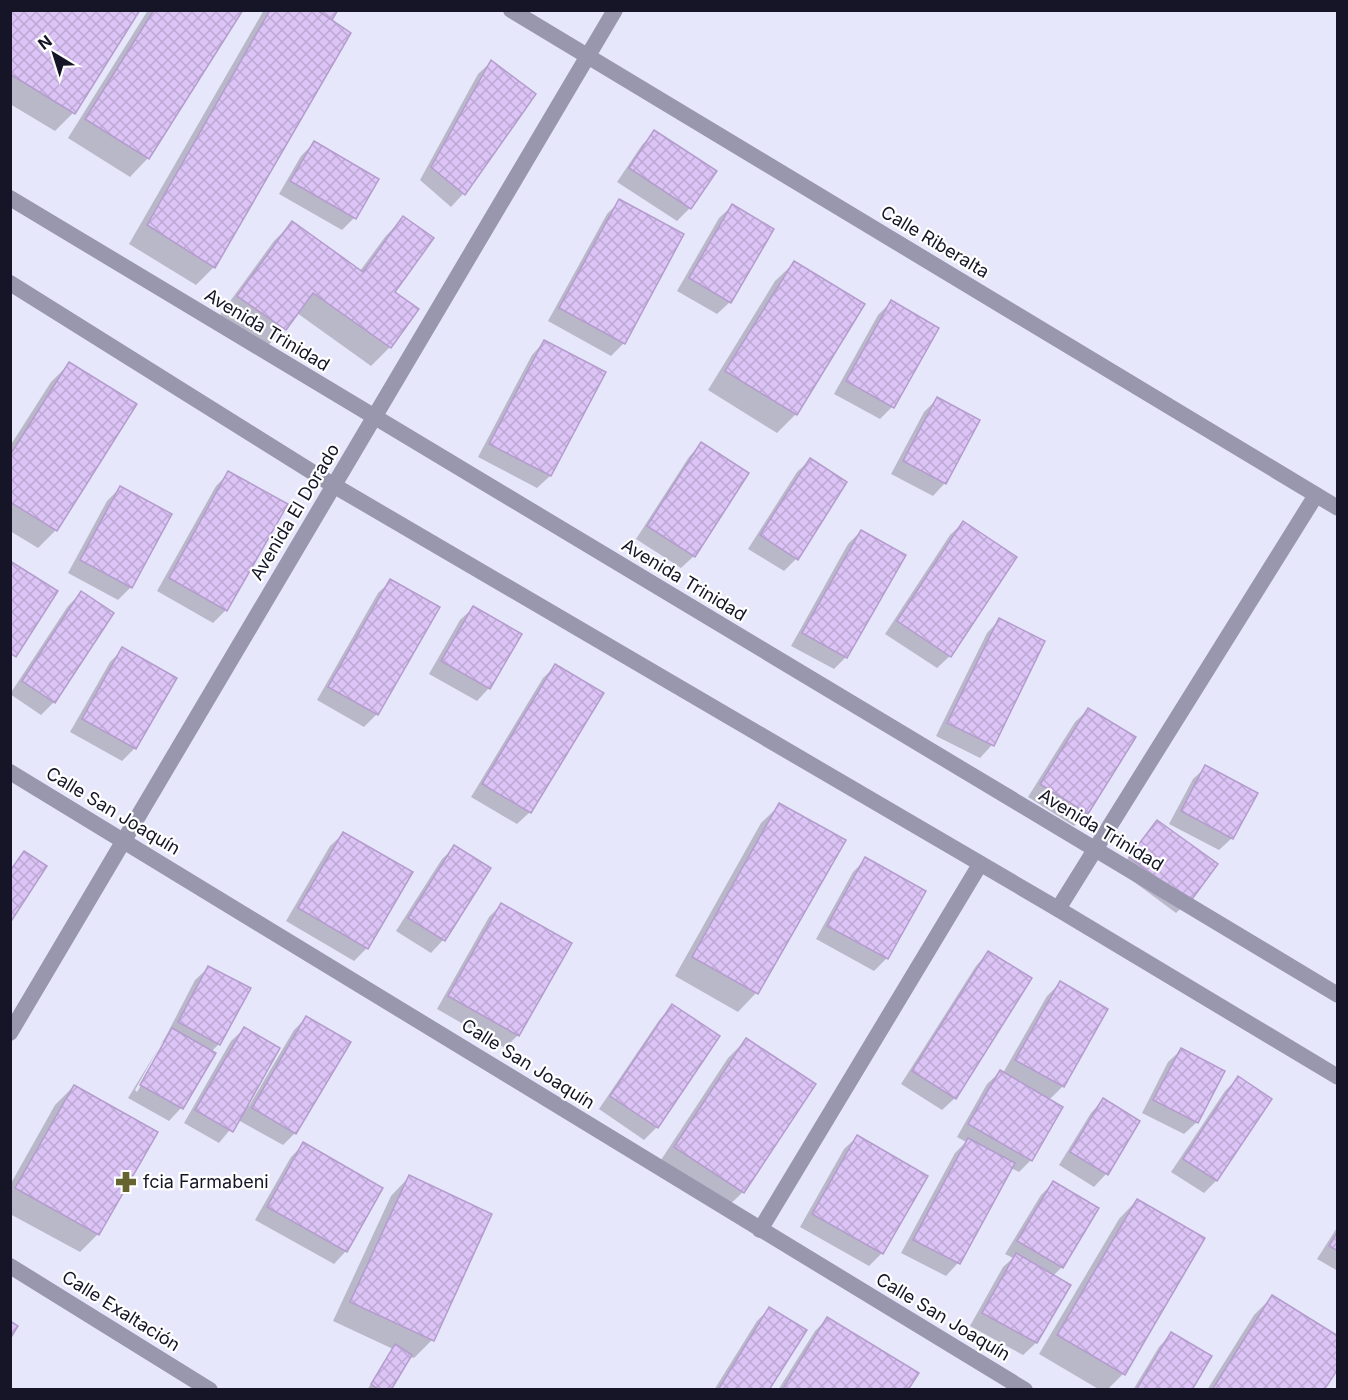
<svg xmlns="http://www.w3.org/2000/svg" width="1348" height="1400" viewBox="0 0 1348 1400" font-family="Inter,sans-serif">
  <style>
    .shadow { fill: #0003; fill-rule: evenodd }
    .building { fill: url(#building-cross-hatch); stroke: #b49ccd; stroke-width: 1.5 }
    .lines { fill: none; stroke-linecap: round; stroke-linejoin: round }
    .minor { stroke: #9897ae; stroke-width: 16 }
    .labels { text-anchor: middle; stroke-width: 4.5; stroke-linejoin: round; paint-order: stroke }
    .street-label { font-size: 18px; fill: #161527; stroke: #fff }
    .poi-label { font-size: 18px; fill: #161527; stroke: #fff; text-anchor: start }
  </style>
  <defs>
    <pattern id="building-cross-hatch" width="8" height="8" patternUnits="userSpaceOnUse" patternTransform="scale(1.5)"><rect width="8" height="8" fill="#dcc4f6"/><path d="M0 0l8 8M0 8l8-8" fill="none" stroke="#bca8d3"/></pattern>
  </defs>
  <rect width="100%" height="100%" fill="#e7e7fc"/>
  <g class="shadow">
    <path d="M10 10 73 113 55 131 10 104Z"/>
    <path d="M148 10H241L148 158 130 177 68 138Z"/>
    <path d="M264 10H337L214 267 196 285 129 244Z"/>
    <path d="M491 62 534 94 463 194 451 207 420 180 478 74Z"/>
    <path d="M655 132 690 208 677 221 617 182 642 145Z"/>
    <path d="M314 143 354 218 342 230 279 194 301 156Z"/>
    <path d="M620 201 624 343 611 356 548 321 607 214Z"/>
    <path d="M732 206 730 302 717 314 677 291 719 218Z"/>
    <path d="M403 218 393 292 417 310 390 347 371 366 297 313 266 348 220 315 274 241 292 223 360 271 385 237Z"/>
    <path d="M794 263 796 414 777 433 708 390 775 281Z"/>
    <path d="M891 302 892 407 880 419 834 394 878 315Z"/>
    <path d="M544 342 604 373 550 476 537 488 478 457 532 355Z"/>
    <path d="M69 364 56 530 38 548 10 531V446L51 382Z"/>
    <path d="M937 399 945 483 933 496 891 474 924 412Z"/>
    <path d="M701 444 694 556 681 568 636 539 689 457Z"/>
    <path d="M810 460 796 559 784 571 748 549 797 472Z"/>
    <path d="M229 473 226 610 213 623 157 591 216 486Z"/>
    <path d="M120 488 131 587 118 600 68 573 107 501Z"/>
    <path d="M963 523 950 656 937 668 885 634 950 535Z"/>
    <path d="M861 531 846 657 834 669 791 646 848 544Z"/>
    <path d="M391 581 438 607 377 714 364 727 317 700 378 593Z"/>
    <path d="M81 593 112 614 54 702 41 715 10 694 68 606Z"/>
    <path d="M473 608 489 688 477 701 429 674 460 620Z"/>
    <path d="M999 620 1043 641 992 745 980 758 936 736 987 633Z"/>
    <path d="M123 649 135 748 122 761 70 732 110 662Z"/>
    <path d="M556 666 530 812 517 824 471 797 543 678Z"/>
    <path d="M1088 710 1087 813 1074 826 1028 797 1075 722Z"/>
    <path d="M1206 767 1232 838 1219 850 1169 824 1193 779Z"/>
    <path d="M780 805 844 841 756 993 738 1012 675 976 761 823Z"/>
    <path d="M1158 822 1189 901 1176 913 1118 870Z"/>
    <path d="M343 834 367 948 354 961 286 921 330 846Z"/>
    <path d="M455 847 443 940 431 953 396 931 442 859Z"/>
    <path d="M866 859 924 892 887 958 874 971 816 939 853 872Z"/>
    <path d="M502 904 518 1035 505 1048 437 1009 489 917Z"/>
    <path d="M988 953 955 1098 942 1110 901 1084 976 966Z"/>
    <path d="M208 968 219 1044 211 1052 214 1053 181 1108 169 1121 128 1098 166 1036 195 980ZM162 1042H166L137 1092 135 1090Z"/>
    <path d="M1060 983 1106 1010 1063 1086 1049 1100 1031 1160 1019 1172 1011 1168 958 1263 946 1276 901 1253 955 1153 966 1142 957 1137 987 1084 1000 1072 1003 1073 1047 996Z"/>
    <path d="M673 1006 657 1127 644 1140 599 1109 660 1019Z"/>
    <path d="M306 1018 295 1133 283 1145 238 1120 219 1143 184 1123 231 1041 244 1029 246 1105 249 1106 294 1030Z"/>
    <path d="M746 1040 743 1192 724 1210 657 1166 728 1058Z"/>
    <path d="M1181 1050 1197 1122 1184 1134 1142 1113 1168 1062Z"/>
    <path d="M1238 1078 1270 1099 1216 1181 1204 1193 1171 1172 1225 1091Z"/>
    <path d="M74 1086 98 1234 80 1252 10 1214V1185L55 1105Z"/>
    <path d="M1103 1100 1106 1174 1094 1187 1059 1165 1091 1113Z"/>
    <path d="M857 1137 926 1176 882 1253 869 1266 800 1227 844 1149Z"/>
    <path d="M304 1144 346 1251 334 1264 255 1220 291 1157Z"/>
    <path d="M409 1177 432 1340 414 1358 410 1357 389 1390H367L393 1349 333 1321 391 1196Z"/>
    <path d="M1053 1183 1062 1267 1053 1276 1069 1285 1036 1343 1023 1355 970 1326 1003 1267 1013 1258 1005 1254 1041 1195Z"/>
    <path d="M1137 1200 1123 1374 1107 1390H1100L1039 1354 1119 1219Z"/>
    <path d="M1338 1226V1271L1317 1259Z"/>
    <path d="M1272 1297 1323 1390H1207L1254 1315Z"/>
    <path d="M769 1309 768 1390H714L757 1321Z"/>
    <path d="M827 1319 907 1390H778L815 1331Z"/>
    <path d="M1171 1334 1190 1390H1133L1159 1347Z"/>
  </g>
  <g class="building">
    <path d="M10 10H140L75 114 10 74Z"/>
    <path d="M154 10H243L149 159 85 119Z"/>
    <path d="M270 10H317L351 33 215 268 147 225Z"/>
    <path d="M317 10H338L332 20Z"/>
    <path d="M491 60 536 94 465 195 431 167Z"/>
    <path d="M654 130 717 171 691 209 629 168Z"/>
    <path d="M314 141 379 179 356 219 290 181Z"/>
    <path d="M619 199 684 234 625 344 559 308Z"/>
    <path d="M732 204 774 229 731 303 689 278Z"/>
    <path d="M403 216 434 238 395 292 419 309 391 348 313 293 286 330 237 296 292 221 363 272Z"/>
    <path d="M794 261 865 304 797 415 725 371Z"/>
    <path d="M891 300 939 328 894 408 846 381Z"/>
    <path d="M544 340 606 372 551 476 489 444Z"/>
    <path d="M69 362 137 404 57 531 10 502V455Z"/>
    <path d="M937 397 980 420 946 484 903 461Z"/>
    <path d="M701 442 749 473 695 557 647 526Z"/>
    <path d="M810 458 847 482 798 560 760 535Z"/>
    <path d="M228 471 288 504 227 611 169 578Z"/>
    <path d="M120 486 172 514 132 588 80 560Z"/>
    <path d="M963 521 1017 557 951 657 897 621Z"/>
    <path d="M861 530 906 555 847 658 802 633Z"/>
    <path d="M10 561 58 591 16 657 10 653Z"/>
    <path d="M390 579 440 607 378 715 328 687Z"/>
    <path d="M81 591 114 613 55 703 22 681Z"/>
    <path d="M473 606 522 634 490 689 441 661Z"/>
    <path d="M999 618 1045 641 994 746 947 723Z"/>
    <path d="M122 647 177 678 136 749 82 719Z"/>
    <path d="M555 664 604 693 531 813 482 784Z"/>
    <path d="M1088 708 1136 737 1088 814 1040 784Z"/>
    <path d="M1205 765 1258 793 1233 839 1181 811Z"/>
    <path d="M779 803 846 840 758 994 692 957Z"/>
    <path d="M1157 820 1218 864 1190 902 1129 857Z"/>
    <path d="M343 832 413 872 368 949 298 908Z"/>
    <path d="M454 845 491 868 445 941 408 918Z"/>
    <path d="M24 851 47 866 10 923V871Z"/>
    <path d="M865 857 926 891 888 959 827 926Z"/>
    <path d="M501 903 572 943 519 1036 448 996Z"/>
    <path d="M988 951 1032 978 956 1099 912 1071Z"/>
    <path d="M208 966 251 988 220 1045 178 1022Z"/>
    <path d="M1060 981 1108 1009 1064 1087 1015 1060Z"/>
    <path d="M672 1004 720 1036 658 1128 610 1096Z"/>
    <path d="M306 1016 351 1042 296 1134 252 1108Z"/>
    <path d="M244 1027 280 1048 233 1132 195 1110Z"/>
    <path d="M172 1028 216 1053 183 1109 140 1085Z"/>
    <path d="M746 1038 816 1084 744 1193 674 1147Z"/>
    <path d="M1181 1048 1225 1071 1198 1123 1153 1100Z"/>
    <path d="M1000 1070 1063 1107 1032 1161 968 1124Z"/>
    <path d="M1238 1076 1272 1099 1217 1181 1183 1159Z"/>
    <path d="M74 1085 158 1132 99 1235 15 1188Z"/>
    <path d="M1103 1098 1140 1121 1108 1175 1070 1152Z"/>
    <path d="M857 1135 928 1176 883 1254 812 1214Z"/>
    <path d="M968 1138 1015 1163 960 1264 913 1240Z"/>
    <path d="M303 1142 383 1188 347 1252 267 1207Z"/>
    <path d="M409 1175 492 1214 434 1341 350 1302Z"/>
    <path d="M1053 1181 1099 1208 1063 1268 1017 1241Z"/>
    <path d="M1137 1199 1205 1238 1125 1375 1057 1335Z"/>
    <path d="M1338 1231V1251L1329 1246Z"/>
    <path d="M1016 1253 1071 1285 1037 1343 982 1313Z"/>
    <path d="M1272 1295 1338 1336V1369L1324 1390H1212Z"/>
    <path d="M769 1307 807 1330 769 1390H718Z"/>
    <path d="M827 1317 919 1373 908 1390H782Z"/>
    <path d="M10 1321 18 1326 10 1339Z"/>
    <path d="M1171 1332 1212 1356 1192 1390H1136Z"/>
    <path d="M395 1344 412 1355 391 1390H379L371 1384Z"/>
  </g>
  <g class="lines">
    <g class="minor">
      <path d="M511 10 1338 508"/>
      <path d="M10 198 1338 995"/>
      <path d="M10 283 333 485 1058 909 1338 1077"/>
      <path d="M10 772 1025 1390"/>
      <path d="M1058 909 1316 495"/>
      <path d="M10 1033 615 10"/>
      <path d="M760 1230 979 866"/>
      <path d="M10 1266 210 1390"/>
    </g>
  </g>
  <defs>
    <symbol id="pharmacy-bare" viewBox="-9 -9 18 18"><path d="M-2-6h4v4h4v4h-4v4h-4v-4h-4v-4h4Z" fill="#656330" stroke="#fff" stroke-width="2.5" paint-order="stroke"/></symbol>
  </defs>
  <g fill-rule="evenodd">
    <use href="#pharmacy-bare" x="111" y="1167" width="30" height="30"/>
  </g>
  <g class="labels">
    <g class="street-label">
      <text transform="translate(935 242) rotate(31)" y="6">Calle Riberalta</text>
      <text transform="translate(267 330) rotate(31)" y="6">Avenida Trinidad</text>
      <text transform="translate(295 512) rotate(-59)" y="6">Avenida El Dorado</text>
      <text transform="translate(684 580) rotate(31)" y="6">Avenida Trinidad</text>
      <text transform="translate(113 811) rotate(31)" y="6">Calle San Joaquín</text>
      <text transform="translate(1101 830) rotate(31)" y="6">Avenida Trinidad</text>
      <text transform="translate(528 1064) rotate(32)" y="6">Calle San Joaquín</text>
      <text transform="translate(121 1311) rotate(32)" y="6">Calle Exaltación</text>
      <text transform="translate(943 1317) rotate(31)" y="6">Calle San Joaquín</text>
    </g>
    <g class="poi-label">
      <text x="143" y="1188">fcia Farmabeni</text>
    </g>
  </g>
  <rect width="1348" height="1400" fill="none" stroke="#161527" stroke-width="24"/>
  <g transform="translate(54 54) rotate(322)" stroke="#ffffff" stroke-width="4.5" paint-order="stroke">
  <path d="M0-4.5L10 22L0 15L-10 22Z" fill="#161527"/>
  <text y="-9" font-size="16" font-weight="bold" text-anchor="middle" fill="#161527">N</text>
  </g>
</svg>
